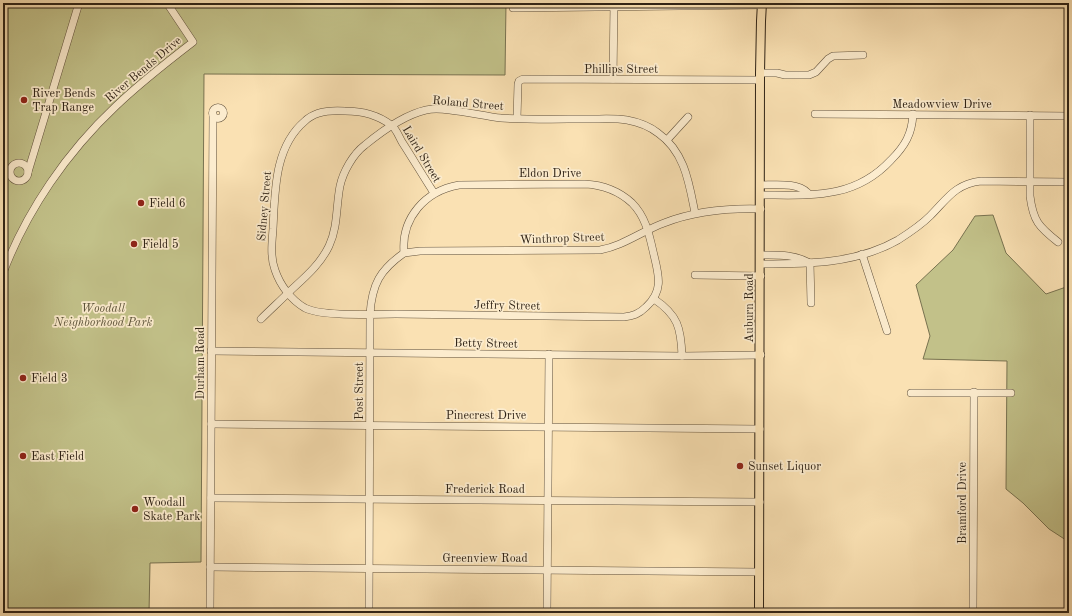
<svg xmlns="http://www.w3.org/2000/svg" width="1072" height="616" viewBox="0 0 1072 616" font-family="'Old Standard TT',serif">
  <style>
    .green { fill: #c2c189; stroke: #787250 }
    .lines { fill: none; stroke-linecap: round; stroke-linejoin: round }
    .minor-casing { stroke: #62523d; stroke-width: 8 }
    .major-casing { stroke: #2f2316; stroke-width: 10 }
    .minor { stroke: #fcecce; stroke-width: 7 }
    .major { stroke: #fae1b3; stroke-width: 8 }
    .poi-dot { fill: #8f2418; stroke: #fcecce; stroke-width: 1.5 }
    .labels { text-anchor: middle; stroke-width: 3.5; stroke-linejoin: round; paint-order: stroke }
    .street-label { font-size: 12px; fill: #2f2316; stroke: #fcecce }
    .poi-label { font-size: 12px; fill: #2f2316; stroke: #fcecce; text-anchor: start }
    .park-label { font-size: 12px; font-style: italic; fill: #5b5238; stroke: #fcecce }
  </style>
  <rect width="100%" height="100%" fill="#fae1b3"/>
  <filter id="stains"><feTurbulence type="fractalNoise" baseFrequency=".005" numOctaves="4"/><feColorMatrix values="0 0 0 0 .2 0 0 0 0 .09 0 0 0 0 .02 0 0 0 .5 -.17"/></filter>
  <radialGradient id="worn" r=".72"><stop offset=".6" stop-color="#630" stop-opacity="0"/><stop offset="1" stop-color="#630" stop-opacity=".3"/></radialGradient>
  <g class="green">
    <path d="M3 3H506L505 75 204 74 201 562 150 563 149 613H3Z"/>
    <path d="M993 215 1006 253 1046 294 1069 286V542L1049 529 1023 503 1006 489 1007 361 923 359 930 336 916 285 953 250 975 216Z"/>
  </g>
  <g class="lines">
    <defs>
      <g id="minor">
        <path d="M513 8 762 5"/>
        <path d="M760 73H777L785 75H809L816 72 828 59 833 56 863 55"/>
        <path d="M613 79 614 3"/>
        <circle cx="218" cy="113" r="5.5"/>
        <path d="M815 114 1069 116"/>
        <path d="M1030 115V196C1033 221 1039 227 1058 242"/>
        <path d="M517 118 518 84 519 81 523 79 760 80"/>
        <path d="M667 140 688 117"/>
        <circle cx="19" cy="172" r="9"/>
        <path d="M28 172 79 3"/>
        <path d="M760 185C775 185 797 182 808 193"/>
        <path d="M760 195C810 195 854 200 891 160 905 146 912 134 913 114"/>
        <path d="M404 253 420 251 600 250C623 246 642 231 664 223 695 211 728 208 761 209"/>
        <path d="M862 254 887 331"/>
        <path d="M761 255C779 255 793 254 810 263"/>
        <path d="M810 263 811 303"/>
        <path d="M760 264C807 264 856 264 898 240 909 233 920 226 930 216 947 199 955 184 981 181L1069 182"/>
        <path d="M3 273C27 210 67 152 116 106 140 83 167 62 193 42L167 3"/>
        <path d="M695 275 761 276"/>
        <path d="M654 299C678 315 681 328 682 356"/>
        <path d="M261 319C270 310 280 301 289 292 304 278 320 265 329 246 338 227 336 206 340 186 343 172 353 154 365 145 382 131 404 115 426 110 444 106 481 116 501 118 531 120 561 119 590 119 602 119 615 118 627 120 638 122 649 126 658 133 685 152 689 183 695 213"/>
        <path d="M211 351 682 356 761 355"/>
        <path d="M911 393H1011"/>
        <path d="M211 424 760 429"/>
        <path d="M211 498 760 502"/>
        <path d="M210 567 759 572"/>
        <path d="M210 613 213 114"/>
        <path d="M369 613 370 314C372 284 380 270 404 253 401 218 425 191 459 185L585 184C603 185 619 191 632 203 645 216 649 233 653 251 658 273 665 290 646 307 639 314 633 316 624 317 548 316 472 315 396 314 374 314 323 317 305 308 291 300 280 285 275 270 270 257 272 242 273 229 275 192 274 147 305 121 315 111 331 110 345 111 361 111 378 115 391 125 396 128 399 137 402 142 413 159 423 176 434 193"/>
        <path d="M547 613 549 354"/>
        <path d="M973 613 974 392"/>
      </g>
      <path id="major" d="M759 613 760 73 761 21 762 3"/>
    </defs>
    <use href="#minor" class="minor-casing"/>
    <use href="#major" class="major-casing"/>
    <use href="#minor" class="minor"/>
    <use href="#major" class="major"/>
  </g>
  <g class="poi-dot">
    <circle cx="24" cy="100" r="4"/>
    <circle cx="141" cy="203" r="4"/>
    <circle cx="134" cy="244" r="4"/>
    <circle cx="23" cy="378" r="4"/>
    <circle cx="23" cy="456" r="4"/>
    <circle cx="740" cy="466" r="4"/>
    <circle cx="135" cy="509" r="4"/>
  </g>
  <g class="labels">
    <g class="street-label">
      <text transform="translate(143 69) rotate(-40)" y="4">River Bends Drive</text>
      <text x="621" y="73">Phillips Street</text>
      <text transform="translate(468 103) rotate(5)" y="4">Roland Street</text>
      <text x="942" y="108">Meadowview Drive</text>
      <text transform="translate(422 154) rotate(59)" y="4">Laird Street</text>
      <text x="550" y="177">Eldon Drive</text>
      <text transform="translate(264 206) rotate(-85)" y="4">Sidney Street</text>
      <text transform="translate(562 238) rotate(-2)" y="4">Winthrop Street</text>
      <text transform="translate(507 305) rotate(1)" y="4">Jeffry Street</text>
      <text transform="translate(749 308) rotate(-90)" y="4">Auburn Road</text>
      <text transform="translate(486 343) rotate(1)" y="4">Betty Street</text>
      <text transform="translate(200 363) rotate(-90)" y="4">Durham Road</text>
      <text transform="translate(359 391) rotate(-90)" y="4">Post Street</text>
      <text x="486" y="419">Pinecrest Drive</text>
      <text x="485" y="493">Frederick Road</text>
      <text transform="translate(962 503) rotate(-90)" y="4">Bramford Drive</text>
      <text x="485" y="562">Greenview Road</text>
    </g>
    <g class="poi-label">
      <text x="32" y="97">River Bends<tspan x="32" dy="14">Trap Range</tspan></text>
      <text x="149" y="207">Field 6</text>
      <text x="142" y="248">Field 5</text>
      <text x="31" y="382">Field 3</text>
      <text x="31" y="460">East Field</text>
      <text x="748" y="470">Sunset Liquor</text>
      <text x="143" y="506">Woodall<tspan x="143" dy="14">Skate Park</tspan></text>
    </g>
    <g class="park-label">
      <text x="103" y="312">Woodall<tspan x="103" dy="14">Neighborhood Park</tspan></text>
    </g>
  </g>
  <rect width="1072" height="616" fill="none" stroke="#fae1b3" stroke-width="16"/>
  <rect x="4" y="4" width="1064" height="608" fill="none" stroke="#2f2316" stroke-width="2"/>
  <rect x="8" y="8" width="1056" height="600" fill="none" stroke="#2f2316"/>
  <rect width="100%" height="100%" filter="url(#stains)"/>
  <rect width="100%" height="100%" fill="url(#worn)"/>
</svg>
